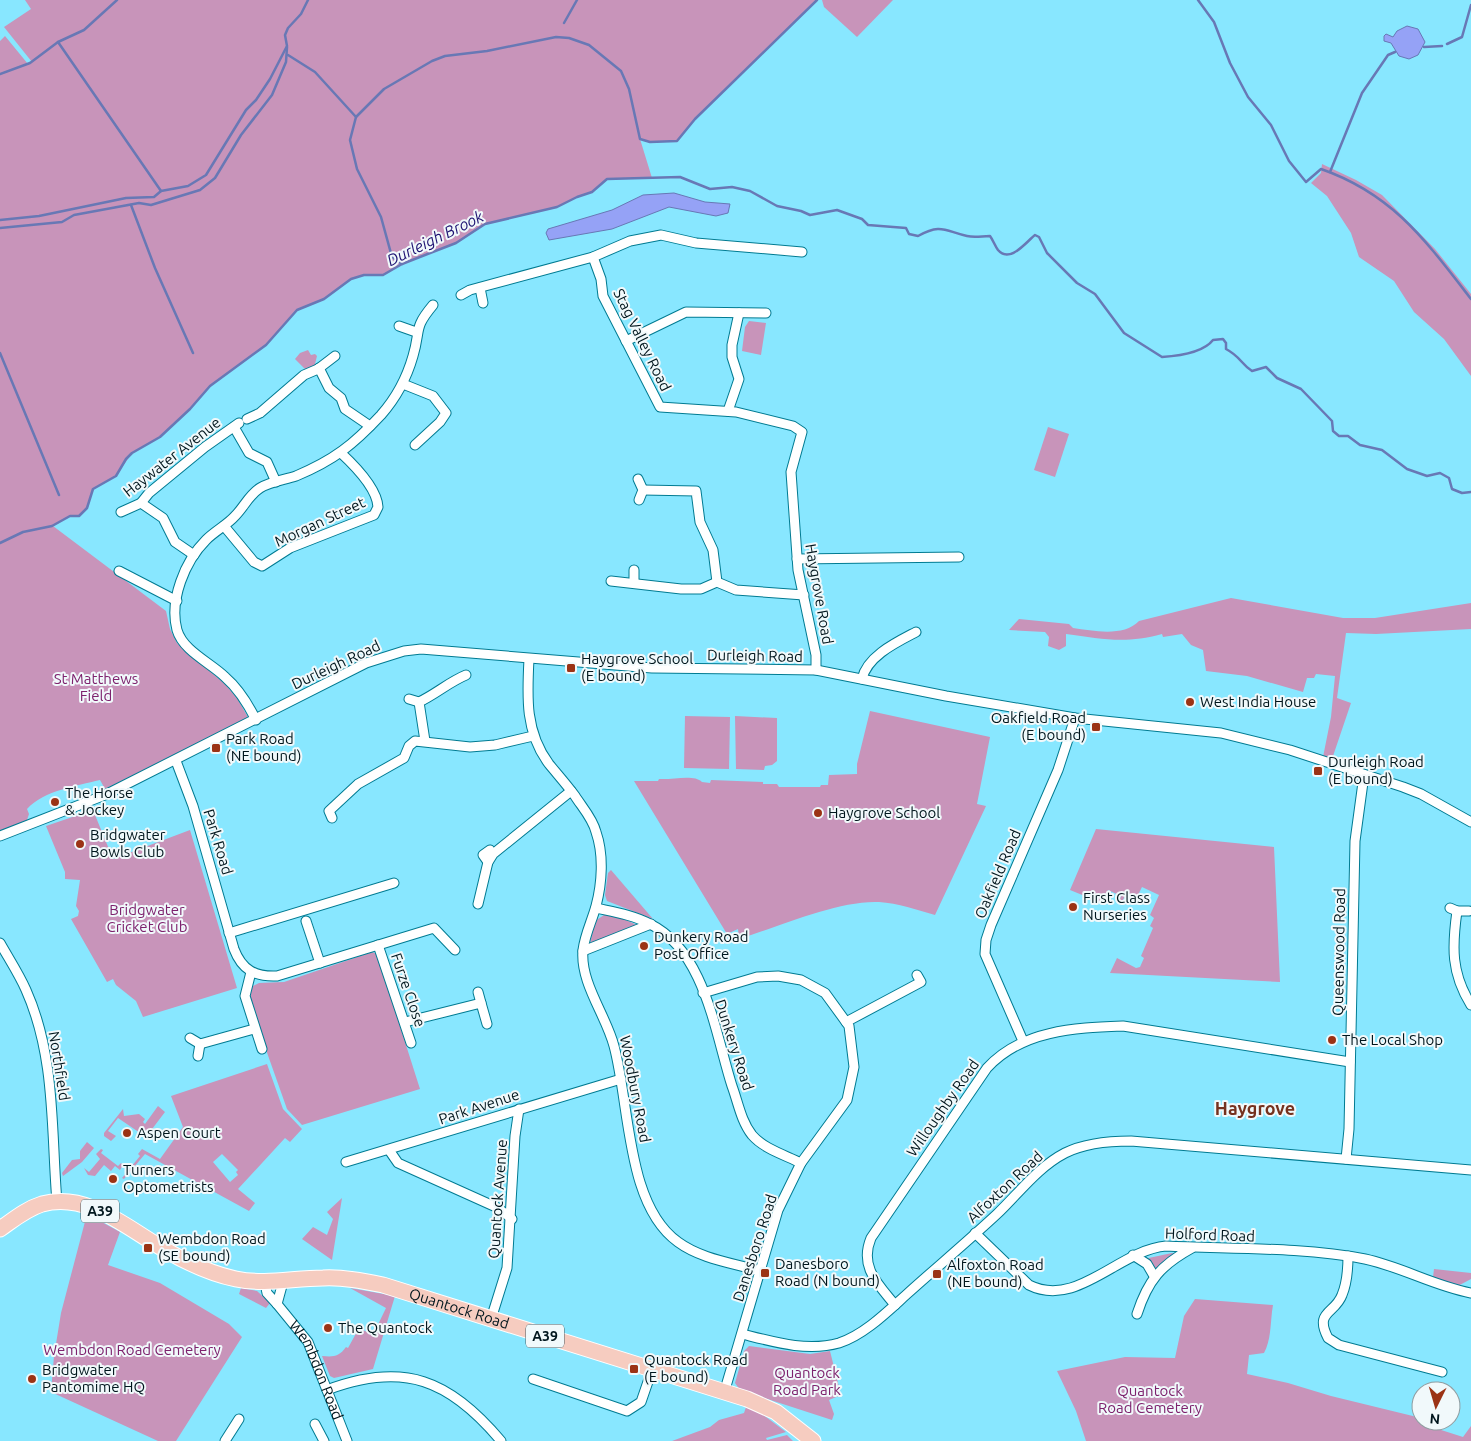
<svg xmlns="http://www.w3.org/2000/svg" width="1471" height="1441" viewBox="0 0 1471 1441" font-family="Ubuntu,sans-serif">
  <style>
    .green { fill: #c894ba; fill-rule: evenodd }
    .water { fill: #95a2f6; stroke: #6878b5 }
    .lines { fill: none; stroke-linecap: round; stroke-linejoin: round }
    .stream { stroke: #6878b5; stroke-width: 2.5 }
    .street-casing { stroke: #017b92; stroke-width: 11 }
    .primary-casing { stroke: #fff; stroke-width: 17 }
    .street { stroke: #fff; stroke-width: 9 }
    .primary { stroke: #f6ccc0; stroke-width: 15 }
    .poi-dot { fill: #9b3315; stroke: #f1f9fb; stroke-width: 2 }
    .labels { text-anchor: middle; stroke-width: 4; stroke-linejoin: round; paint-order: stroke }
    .shield { fill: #f1f9fb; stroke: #485a60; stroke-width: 1 }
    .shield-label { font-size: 14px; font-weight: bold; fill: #00161d }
    .street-label { font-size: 15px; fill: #00161d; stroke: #f1f9fb }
    .poi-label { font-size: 15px; fill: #00161d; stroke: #f1f9fb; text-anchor: start }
    .park-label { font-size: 15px; fill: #7d216d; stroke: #f1f9fb }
    .water-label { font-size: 16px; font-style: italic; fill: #1d1171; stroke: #f1f9fb }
    .quarter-label { font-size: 18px; font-weight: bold; fill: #75321f; stroke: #f1f9fb }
  </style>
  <rect width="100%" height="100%" fill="#88e7ff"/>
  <g class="green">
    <path d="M25 0H817L695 119 677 141 650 142 640 139 652 178 607 179 592 192 577 197 557 207 485 224 456 243 402 264 383 275H364L351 279 324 299 297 310 266 345 211 386 190 409 160 437 132 453 116 476 93 489 87 508 79 516H70L53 526 166 611 170 629 177 643 225 684 237 698 249 719 105 789 100 780C76 786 45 790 27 809L29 814 27 820 0 831V41L5 36 28 64 32 62 4 27 31 9Z"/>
    <path d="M822 0H893L857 37 824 7Z"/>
    <path d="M1322 164 1356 180 1382 195 1435 249 1471 294V376L1444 339 1414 312 1394 281 1359 257 1351 233 1327 196 1311 183 1321 173Z"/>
    <path d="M749 321 766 323 761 355 742 351 745 327Z"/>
    <path d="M308 350 311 355 315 354 317 356 314 368 307 371 295 359 300 353Z"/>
    <path d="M1048 427 1069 434 1055 477 1034 470Z"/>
    <path d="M1231 598 1343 618H1375L1471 603V629L1376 634 1346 633 1337 698 1351 703 1332 759 1323 757 1331 717 1335 676 1316 674 1314 678H1307L1303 692 1247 676 1206 671 1203 650 1191 645 1182 634 1163 637 1162 634C1126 644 1102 639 1066 634V646L1059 650 1048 646 1049 637 1045 632 1009 630 1019 619 1069 624 1073 628C1094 631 1124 637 1139 621Z"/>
    <path d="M870 711 990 737 977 804 986 806 935 915C917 910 898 903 879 902 838 900 778 927 739 939L738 929 727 934 634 781H658L659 779C673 780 694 774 702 782L710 783 711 780 763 782V784H777L779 787H820L821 785H828L829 775 857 774V764Z"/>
    <path d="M685 716 730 717 729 769 684 768Z"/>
    <path d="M735 716 777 718V761L772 765 765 766 764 770 736 769Z"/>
    <path d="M93 810 113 859 190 830 237 988 143 1017 136 1001 116 985 113 979 107 982 71 919 78 916 79 911 76 906 80 880 65 879V872L46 826Z"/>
    <path d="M1096 829 1274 847 1280 982 1110 973 1117 958 1136 968 1140 967 1144 958 1141 956 1153 928 1150 926 1154 918 1150 915 1159 895 1142 887 1135 901 1125 896 1121 904 1118 903 1121 896 1108 890 1102 903 1070 890Z"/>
    <path d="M611 870 653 919 607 901 605 895 608 873Z"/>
    <path d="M604 915 617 916 637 925 590 944 595 921Z"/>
    <path d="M372 952 377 954 420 1089 302 1125 287 1109 248 999 253 986 259 983 284 982Z"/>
    <path d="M267 1064 283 1109 302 1129 290 1142 285 1138 238 1189 255 1203 249 1211 145 1154 124 1179 122 1178 140 1156 138 1154 142 1149 160 1159 183 1127 171 1096ZM222 1154 238 1170 236 1172 238 1175 230 1182 213 1162Z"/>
    <path d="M158 1106 165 1112 146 1137 118 1118 108 1131 116 1136 111 1141 104 1136V1133L123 1109 124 1116 139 1114 145 1119 143 1122 145 1124Z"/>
    <path d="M87 1142 94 1148 82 1162 63 1176 62 1173 72 1160 80 1159V1151Z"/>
    <path d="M101 1149 103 1150 101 1153 118 1166 121 1163 123 1165 120 1170 115 1166 111 1171 104 1165 95 1176 88 1175 84 1168 89 1172 100 1159 96 1154Z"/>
    <path d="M342 1198 332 1260 302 1239 313 1227 327 1235 333 1219 327 1212Z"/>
    <path d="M87 1214 120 1232 108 1265 160 1283 229 1324 242 1337 176 1441H158L51 1392 54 1356 61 1313Z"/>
    <path d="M1172 1253 1177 1254 1156 1271 1144 1259Z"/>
    <path d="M1434 1269 1471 1273V1279L1456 1287 1433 1277Z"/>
    <path d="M241 1288 257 1291 270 1303 266 1308 239 1294Z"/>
    <path d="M350 1288 395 1296 373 1369 334 1378 330 1376 322 1356C333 1357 339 1357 346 1347L348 1348 359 1328 373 1335 386 1308Z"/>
    <path d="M1195 1299 1273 1305C1270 1321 1272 1338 1264 1353L1249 1355 1247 1374 1288 1383 1331 1396 1421 1418V1421H1428L1438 1429 1463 1437 1471 1426V1441H1086L1076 1411 1057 1371 1125 1357 1175 1358 1184 1316Z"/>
    <path d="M749 1346 810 1354 830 1351 841 1395 829 1400 834 1414 832 1420 740 1390 735 1383 744 1351Z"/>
    <path d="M746 1407 758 1411 786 1432 766 1438 767 1440 787 1435 793 1441H672L710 1427 719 1420 744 1413Z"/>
  </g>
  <g class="water">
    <path d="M1407 26 1418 29 1425 42 1418 55 1409 59 1399 56 1391 43 1384 41V36L1386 34 1393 37 1397 31Z"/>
    <path d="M674 193 705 202 730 204 728 213 716 216 669 207 612 229 549 240 546 233 548 229 612 210 643 195Z"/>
  </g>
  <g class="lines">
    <g class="stream">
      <path d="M1198 0 1214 22 1230 63 1248 97 1271 125 1289 161 1306 182 1321 169C1393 194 1426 241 1471 299"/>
      <path d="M564 23 577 0"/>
      <path d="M58 42 161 191"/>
      <path d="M1447 44 1462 37 1471 5"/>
      <path d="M1424 47 1442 46"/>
      <path d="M288 55 315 72 356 117 350 140 357 169 381 217 392 257 402 264"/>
      <path d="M0 74 30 63 58 42 84 30 117 0"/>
      <path d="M356 117 384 89 432 61 445 56 487 51 556 37 569 38 589 45 621 71 629 89 640 139 650 142 677 141 695 119 817 0"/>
      <path d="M1330 172 1362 93 1388 55 1395 52"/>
      <path d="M131 205 155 268 193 353"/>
      <path d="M0 220 39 216 126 198 154 197 161 191 188 186 206 175 246 110 256 100 270 79 287 46 285 35 288 28 301 14 308 0"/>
      <path d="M0 228 62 222 74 215 139 203 151 205 200 190 215 178 241 135 272 95 286 62 287 47"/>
      <path d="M0 353 59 495"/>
      <path d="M0 543 23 532 52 526 70 516H79L87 508 93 489 116 476 126 459 132 453 160 437 190 409 210 386 266 345 297 310 324 299 351 279 364 275H383L402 264 456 243 485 224 557 207 577 197 592 192 607 179 680 177 710 189 732 187 750 191 777 206 801 211 810 215 837 210 862 219 868 225 906 228 909 234 918 236C941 223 945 231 967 236 975 238 982 236 990 236 993 240 995 246 998 250 1010 264 1026 242 1035 235L1039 237 1047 253 1077 283 1095 294 1124 333 1162 357C1177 356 1203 353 1213 340L1223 339 1226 343V349C1241 357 1240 363 1252 371L1266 367 1277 378 1301 389 1332 421 1333 431 1339 436H1348L1360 445 1382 450 1407 469 1427 476 1440 473 1449 478 1452 489 1462 493 1471 492"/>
    </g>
    <defs>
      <g id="street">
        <path d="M593 257 630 241 661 235 696 243 802 252"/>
        <path d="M480 288 483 303"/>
        <path d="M461 295 470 290 593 257 601 279 603 296 660 407 736 412 793 426 802 432 791 472 798 570 816 655V670"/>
        <path d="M399 326 416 332"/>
        <path d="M626 341 686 312 766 313"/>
        <path d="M319 368 329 388 341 398 345 409 370 426"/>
        <path d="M403 384 433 396 446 413 440 422 415 445"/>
        <path d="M728 411 739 379 732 357V345L739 313"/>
        <path d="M247 419 260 413 304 375 318 369 335 356"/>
        <path d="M234 427 249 453 267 462 276 482"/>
        <path d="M638 479 643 490 639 500"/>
        <path d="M643 490 696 491 700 522 713 550 717 582 736 590 804 595"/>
        <path d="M141 503 163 518 175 542 194 555"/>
        <path d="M121 512 141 503 149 493 205 447 239 423"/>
        <path d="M224 526 254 562 262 566 290 548 374 515 378 507C377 488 355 466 341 453"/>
        <path d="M797 559 959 557"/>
        <path d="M119 571 177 601"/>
        <path d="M611 581 681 589H701L717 582"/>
        <path d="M634 583V570"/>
        <path d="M529 659C527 697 525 732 549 764 558 775 567 785 575 796 582 807 593 819 596 832 604 855 602 883 596 906 592 921 585 934 583 950 580 983 606 1015 614 1046 630 1105 626 1205 678 1242 701 1259 733 1263 760 1271"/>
        <path d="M862 679C867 656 897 642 916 632"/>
        <path d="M409 699 419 702"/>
        <path d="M256 720C248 704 239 689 225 677 211 663 183 651 177 630 169 600 185 561 206 540 215 531 227 525 235 516 244 507 249 495 260 488 271 481 284 480 296 476 334 460 353 445 381 415 396 398 407 377 413 356 421 329 413 329 433 305"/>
        <path d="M425 741 419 702C436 694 449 682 466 675"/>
        <path d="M176 761 193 806 234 949C242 970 255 977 277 976L434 928 455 950"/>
        <path d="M332 818 329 811 358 784 404 758 409 746 415 741 470 747 495 745 533 736"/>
        <path d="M0 836 105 795 366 663 404 651 421 649 652 668 816 670 946 696 1075 718 1221 733 1290 750 1403 787 1421 794 1471 822"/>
        <path d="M488 862 483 855 490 850"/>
        <path d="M478 904 488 862 493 854 571 791"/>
        <path d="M596 908C614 912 633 915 650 924 705 951 715 1033 732 1086 738 1102 741 1121 752 1135 764 1149 785 1155 801 1163"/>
        <path d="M1450 908 1457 911H1469"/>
        <path d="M1457 911C1452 947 1451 973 1471 1005"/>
        <path d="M306 921 320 963"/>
        <path d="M229 933 394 883"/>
        <path d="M0 943C9 959 19 974 26 990 56 1057 51 1131 57 1202"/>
        <path d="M378 945 411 1043"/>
        <path d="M583 951 651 924"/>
        <path d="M251 972 245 996 262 1049"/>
        <path d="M478 992 481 1003"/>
        <path d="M703 993 757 977 778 976 801 980 825 993 849 1026 854 1067 847 1100 801 1163 778 1210 724 1393"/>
        <path d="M405 1022 481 1003 487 1024"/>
        <path d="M846 1022 921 982 917 975"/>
        <path d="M190 1038 200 1044 254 1029"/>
        <path d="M1023 1041 985 954 986 940 991 925 1058 770 1075 718"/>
        <path d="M198 1056 200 1044"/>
        <path d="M389 1150 398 1163 498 1208 512 1219"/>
        <path d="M1346 1159 1349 1129 1355 841 1364 775"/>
        <path d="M346 1162 621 1079"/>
        <path d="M975 1233 1029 1285C1077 1309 1119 1250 1166 1246 1228 1249 1305 1247 1365 1259 1402 1267 1434 1286 1471 1293"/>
        <path d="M1133 1255 1147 1264 1154 1276"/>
        <path d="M1348 1256C1348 1269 1347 1283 1342 1295 1335 1314 1314 1311 1328 1338L1339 1345 1442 1372"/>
        <path d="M265 1283 267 1293 277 1304 283 1282"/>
        <path id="s1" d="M277 1304 308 1342 347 1441"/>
        <path d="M895 1305C878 1284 859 1267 871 1238L987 1068C1022 1030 1074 1028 1123 1026L1350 1062"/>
        <path d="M1137 1314C1148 1280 1161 1265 1192 1248"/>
        <path d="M491 1319 507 1268 515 1136 519 1109"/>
        <path d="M742 1334C774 1342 807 1352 839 1343 864 1335 887 1312 907 1294 937 1267 968 1241 997 1214 1019 1193 1038 1167 1065 1153 1085 1143 1109 1141 1131 1141L1471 1170"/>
        <path d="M533 1379 627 1411 641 1402 652 1370"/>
        <path d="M327 1390C404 1361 450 1380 501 1441"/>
        <path d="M315 1424 324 1441"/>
        <path d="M225 1441 239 1419"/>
      </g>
      <g id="primary">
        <path id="s2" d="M0 1229C13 1220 26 1209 42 1204 90 1191 131 1232 169 1252 190 1264 212 1274 236 1279 266 1285 293 1278 323 1278 343 1277 363 1281 383 1285L747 1399 776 1412 813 1441"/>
      </g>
    </defs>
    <use href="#street" class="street-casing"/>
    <use href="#primary" class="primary-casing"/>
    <use href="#street" class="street"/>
    <use href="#primary" class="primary"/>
  </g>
  <g class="poi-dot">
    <rect x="566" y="663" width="10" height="10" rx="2.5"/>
    <circle cx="1190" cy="702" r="5"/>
    <rect x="1091" y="722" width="10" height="10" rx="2.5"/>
    <rect x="211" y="743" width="10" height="10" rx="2.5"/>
    <rect x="1313" y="766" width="10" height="10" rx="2.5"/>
    <circle cx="55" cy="802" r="5"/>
    <circle cx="818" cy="813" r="5"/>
    <circle cx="80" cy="844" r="5"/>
    <circle cx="1073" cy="907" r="5"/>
    <circle cx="644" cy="946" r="5"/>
    <circle cx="1332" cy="1040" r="5"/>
    <circle cx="127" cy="1133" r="5"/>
    <circle cx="113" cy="1179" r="5"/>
    <rect x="143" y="1243" width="10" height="10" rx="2.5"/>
    <rect x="760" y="1268" width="10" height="10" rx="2.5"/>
    <rect x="932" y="1269" width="10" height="10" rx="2.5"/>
    <circle cx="328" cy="1328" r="5"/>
    <rect x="629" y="1364" width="10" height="10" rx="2.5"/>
    <circle cx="32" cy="1379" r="5"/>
  </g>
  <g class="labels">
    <g class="shield">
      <rect x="81" y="1199.5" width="38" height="23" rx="4"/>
      <rect x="526" y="1324.5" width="38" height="23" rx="4"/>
    </g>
    <g class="shield-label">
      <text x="100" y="1216">A39</text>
      <text x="545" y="1341">A39</text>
    </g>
    <g class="street-label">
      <text transform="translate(642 340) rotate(64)" y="5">Stag Valley Road</text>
      <text transform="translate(172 457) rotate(-38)" y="5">Haywater Avenue</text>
      <text transform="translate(320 522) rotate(-25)" y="5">Morgan Street</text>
      <text transform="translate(819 594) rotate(80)" y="5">Haygrove Road</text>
      <text transform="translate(755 656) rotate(1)" y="5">Durleigh Road</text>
      <text transform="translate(336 665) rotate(-25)" y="5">Durleigh Road</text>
      <text transform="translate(218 842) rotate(73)" y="5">Park Road</text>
      <text transform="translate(998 874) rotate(-67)" y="5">Oakfield Road</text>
      <text transform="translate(1339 952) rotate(-89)" y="5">Queenswood Road</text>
      <text transform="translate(408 990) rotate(71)" y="5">Furze Close</text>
      <text transform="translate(734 1045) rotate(72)" y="5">Dunkery Road</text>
      <text transform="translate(59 1066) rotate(81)" y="5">Northfield</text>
      <text transform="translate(635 1089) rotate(79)" y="5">Woodbury Road</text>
      <text transform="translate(479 1107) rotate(-18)" y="5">Park Avenue</text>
      <text transform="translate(943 1108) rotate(-55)" y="5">Willoughby Road</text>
      <text transform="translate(1005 1187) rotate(-43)" y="5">Alfoxton Road</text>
      <text transform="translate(498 1199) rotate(-86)" y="5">Quantock Avenue</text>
      <text transform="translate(1210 1235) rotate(2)" y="5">Holford Road</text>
      <text transform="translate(755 1248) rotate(-72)" y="5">Danesboro Road</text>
      <text dy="5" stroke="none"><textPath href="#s2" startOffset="489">Quantock Road</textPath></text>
      <text dy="5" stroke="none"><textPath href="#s1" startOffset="78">Wembdon Road</textPath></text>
    </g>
    <g class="poi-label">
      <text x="581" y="664">Haygrove School<tspan x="581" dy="17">(E bound)</tspan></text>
      <text x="1200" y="707">West India House</text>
      <text x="1086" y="723" text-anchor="end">Oakfield Road<tspan x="1086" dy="17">(E bound)</tspan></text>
      <text x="226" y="744">Park Road<tspan x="226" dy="17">(NE bound)</tspan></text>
      <text x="1328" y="767">Durleigh Road<tspan x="1328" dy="17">(E bound)</tspan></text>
      <text x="65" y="798">The Horse<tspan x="65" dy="17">&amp; Jockey</tspan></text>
      <text x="828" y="818">Haygrove School</text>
      <text x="90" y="840">Bridgwater<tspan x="90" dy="17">Bowls Club</tspan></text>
      <text x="1083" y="903">First Class<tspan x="1083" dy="17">Nurseries</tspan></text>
      <text x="654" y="942">Dunkery Road<tspan x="654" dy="17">Post Office</tspan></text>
      <text x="1342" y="1045">The Local Shop</text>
      <text x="137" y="1138">Aspen Court</text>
      <text x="123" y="1175">Turners<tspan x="123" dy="17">Optometrists</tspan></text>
      <text x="158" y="1244">Wembdon Road<tspan x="158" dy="17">(SE bound)</tspan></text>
      <text x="775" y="1269">Danesboro<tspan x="775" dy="17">Road (N bound)</tspan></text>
      <text x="947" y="1270">Alfoxton Road<tspan x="947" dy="17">(NE bound)</tspan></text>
      <text x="338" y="1333">The Quantock</text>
      <text x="644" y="1365">Quantock Road<tspan x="644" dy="17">(E bound)</tspan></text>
      <text x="42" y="1375">Bridgwater<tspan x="42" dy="17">Pantomime HQ</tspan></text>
    </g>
    <g class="park-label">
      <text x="96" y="684">St Matthews<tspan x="96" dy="17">Field</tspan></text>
      <text x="147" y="915">Bridgwater<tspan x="147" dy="17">Cricket Club</tspan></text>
      <text x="132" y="1355">Wembdon Road Cemetery</text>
      <text x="807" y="1378">Quantock<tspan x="807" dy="17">Road Park</tspan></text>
      <text x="1150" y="1396">Quantock<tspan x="1150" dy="17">Road Cemetery</tspan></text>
    </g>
    <g class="water-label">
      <text transform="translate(435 238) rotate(-26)" y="6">Durleigh Brook</text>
    </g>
    <g class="quarter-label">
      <text x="1255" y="1115">Haygrove</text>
    </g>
  </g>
  <g transform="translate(1436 1406) rotate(185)"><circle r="24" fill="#f1f9fb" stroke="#919ea2"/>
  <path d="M0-4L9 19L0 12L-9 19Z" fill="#9b3315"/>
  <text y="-8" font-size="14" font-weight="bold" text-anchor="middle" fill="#00161d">N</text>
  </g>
</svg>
